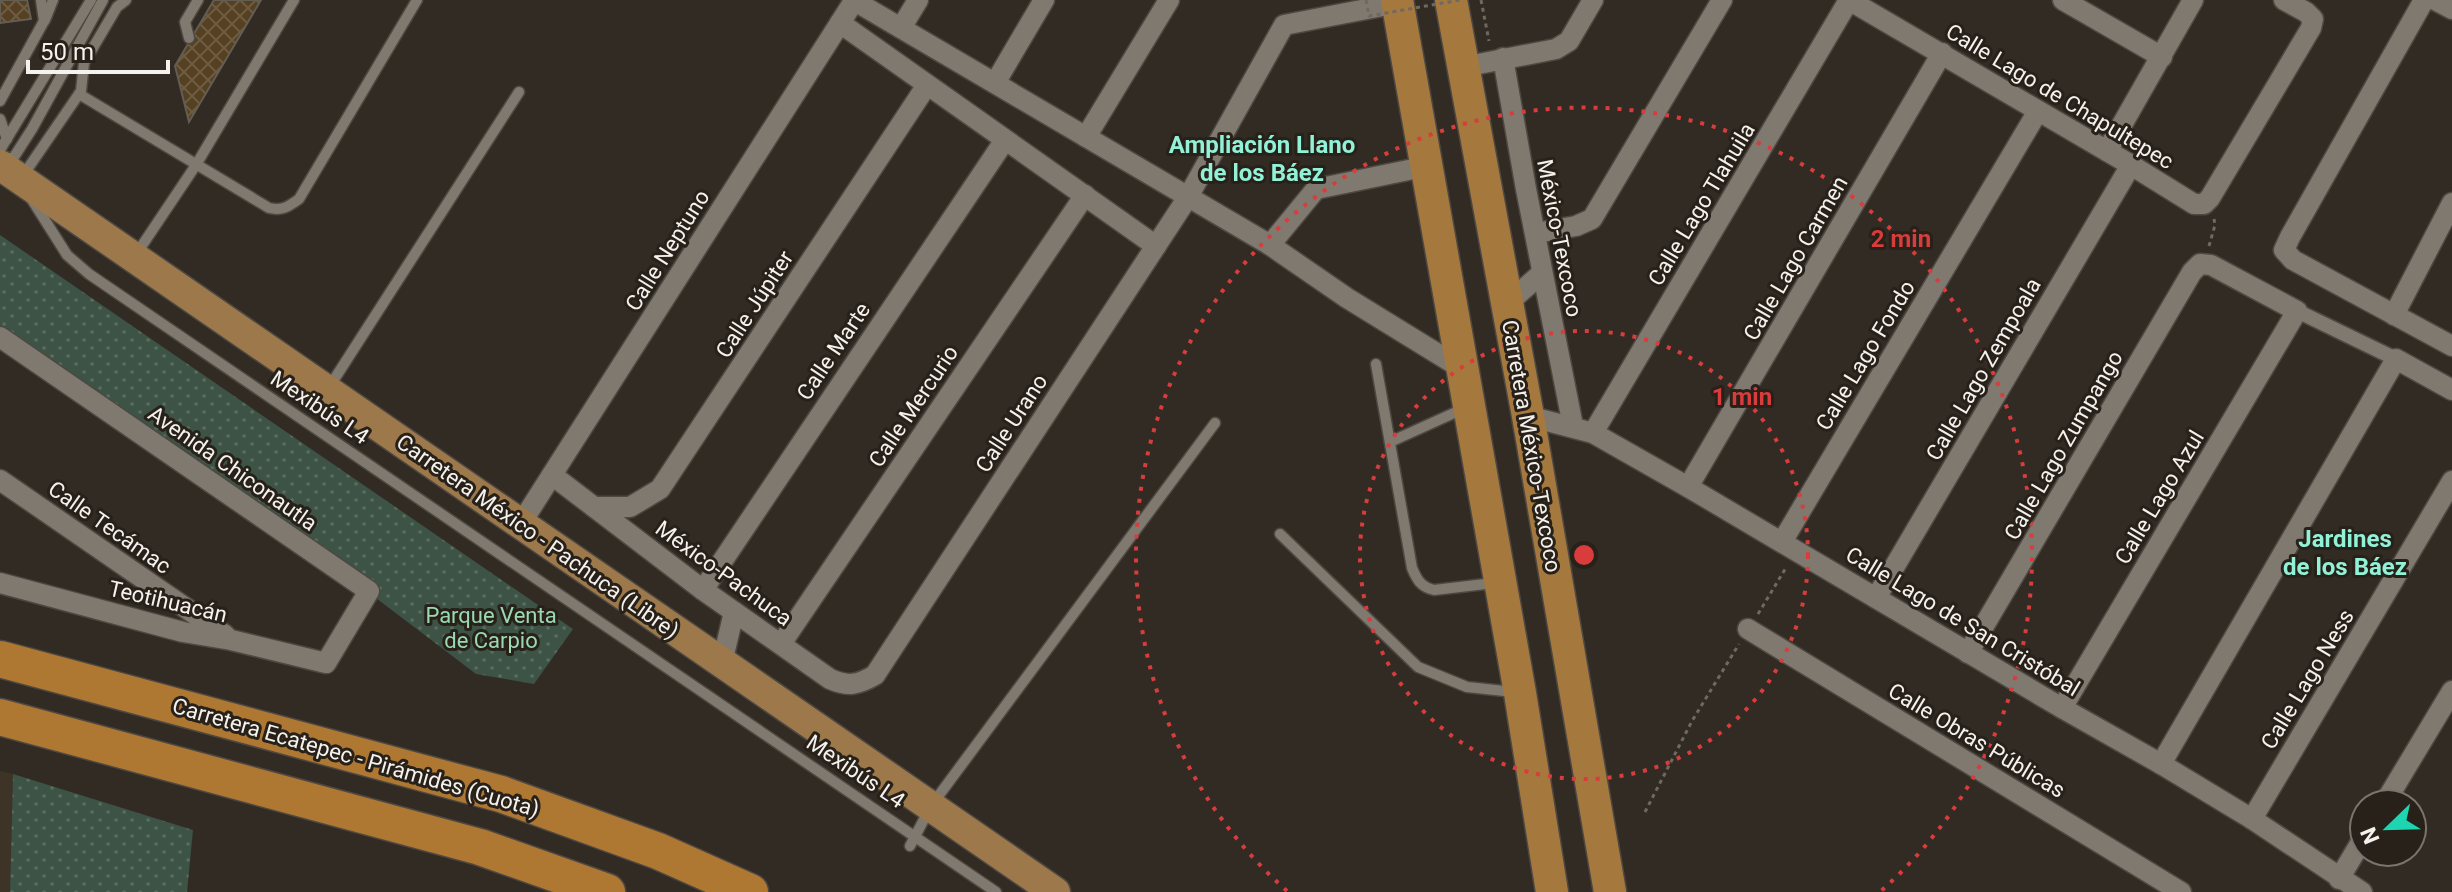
<svg xmlns="http://www.w3.org/2000/svg" width="2452" height="892" viewBox="0 0 2452 892" font-family="Roboto,sans-serif">
  <style>
    .built { fill: #3d3326 }
    .park { fill: url(#park-dots) }
    .building { fill: url(#building-cross-hatch); stroke: #635d54; stroke-width: 2 }
    .lines { fill: none; stroke-linecap: round; stroke-linejoin: round }
    .service-casing { stroke: #4e4842; stroke-width: 13 }
    .pedestrian-casing { stroke: #4e4842; stroke-width: 17 }
    .minor-casing { stroke: #4e4842; stroke-width: 23 }
    .primary-casing { stroke: #4e4842; stroke-width: 33 }
    .trunk-casing { stroke: #4e4842; stroke-width: 35 }
    .motorway-casing { stroke: #4e4842; stroke-width: 39 }
    .path { stroke: #6e6961; stroke-width: 3; stroke-dasharray: 4 4; stroke-linecap: butt }
    .service { stroke: #807970; stroke-width: 10 }
    .pedestrian { stroke: #807970; stroke-width: 14 }
    .minor { stroke: #807970; stroke-width: 20 }
    .primary { stroke: #9c784b; stroke-width: 30 }
    .trunk { stroke: #a5783e; stroke-width: 32 }
    .motorway { stroke: #ae7732; stroke-width: 36 }
    .path-bridge { stroke: #6e6961; stroke-width: 3; stroke-dasharray: 4 4; stroke-linecap: butt }
    .ring { fill: none; stroke: #d93c3c; stroke-width: 4; stroke-dasharray: 4 8 }
    .labels { text-anchor: middle; stroke-width: 6; stroke-linejoin: round; paint-order: stroke }
    .street-label { font-size: 22px; fill: #f5f1ec; stroke: #27211a }
    .park-label { font-size: 22px; fill: #9bd9b3; stroke: #27211a }
    .neighbourhood-label { font-size: 24px; font-weight: bold; fill: #91f2d7; stroke: #27211a }
    .centre { fill: #d93c3c; stroke: #27211a; stroke-width: 4 }
    .ring-label { font-size: 24px; text-anchor: middle; font-weight: bold; fill: #d93c3c; stroke: #27211a; stroke-width: 6; stroke-linejoin: round; paint-order: stroke }
  </style>
  <defs>
    <pattern id="park-dots" width="8" height="8" patternUnits="userSpaceOnUse" patternTransform="scale(2)"><rect width="8" height="8" fill="#3c5345"/><path d="M2 2h.1M6 6h.1" fill="none" stroke="#596c60" stroke-width="1.8" stroke-linecap="round"/></pattern>
    <pattern id="building-cross-hatch" width="8" height="8" patternUnits="userSpaceOnUse" patternTransform="scale(2)"><rect width="8" height="8" fill="#554022"/><path d="M0 0l8 8M0 8l8-8" fill="none" stroke="#6e5c42"/></pattern>
  </defs>
  <rect width="100%" height="100%" fill="#312b23"/>
  <path class="built" d="M0 771 13 774 10 892H0Z"/>
  <g class="park">
    <path d="M0 235 573 629 534 684 476 674 368 592 0 339Z"/>
    <path d="M13 774 193 830 187 892H10Z"/>
  </g>
  <g class="building">
    <path d="M0 0H27L31 19 0 23Z"/>
    <path d="M214 0H261L189 122 175 66Z"/>
  </g>
  <g class="lines">
    <defs>
      <g id="service">
        <path d="M45 20 53 0"/>
        <path d="M189 38 185 22 198 0"/>
        <path d="M79 94 269 208C282 211 288 207 299 199L417 0"/>
        <path d="M0 101 44 21 41 0"/>
        <path d="M0 119 7 139"/>
        <path d="M0 150 91 0"/>
        <path d="M2 161 14 157 32 129 103 0"/>
        <path d="M22 177 81 91 84 63 117 7 126 0"/>
        <path d="M29 195 67 255 89 274 996 892"/>
        <path d="M135 256 196 165 294 0"/>
        <path d="M1376 364 1412 568C1417 580 1421 587 1434 590L1494 583"/>
        <path d="M328 389 519 92"/>
        <path d="M1390 442 1465 408"/>
        <path d="M1280 534 1418 667 1467 687 1514 692"/>
        <path d="M910 846 931 806 1215 423"/>
      </g>
      <path id="pedestrian" d="M2297 311 2396 359"/>
      <g id="minor">
        <path d="M853 0 1270 245 1347 298 1464 370"/>
        <path d="M1849 0 2131 165 2194 204H2204L2210 198 2311 28 2313 19 2306 12 2284 0"/>
        <path d="M2063 0 2162 57"/>
        <path d="M2424 0 2290 237 2284 250 2293 260 2452 346"/>
        <path d="M2435 0 2452 9"/>
        <path d="M840 23 1156 246"/>
        <path d="M901 28 918 0"/>
        <path d="M1503 58 1526 189 1573 426"/>
        <path d="M1463 67 1556 49 1569 41 1593 0"/>
        <path d="M995 83 1044 0"/>
        <path d="M1086 137 1169 0"/>
        <path d="M2107 151 2193 0"/>
        <path d="M1536 233 1576 226 1592 219 1722 0"/>
        <path d="M1270 245 1316 189 1428 166"/>
        <path d="M1507 304 1542 273"/>
        <path d="M2394 315 2452 203"/>
        <path d="M0 337 369 591 326 663 231 640 183 632 0 583"/>
        <path d="M1528 416 1593 433 1688 487 2062 708 2161 764 2252 819 2362 892"/>
        <path d="M1593 433 1849 0"/>
        <path d="M552 475 703 590 830 679C848 687 858 685 875 675L1188 197 1284 25 1398 3"/>
        <path d="M0 480 225 635"/>
        <path d="M1688 487 1942 53"/>
        <path d="M594 507H630L660 489 927 85"/>
        <path d="M520 525 854 1"/>
        <path d="M1782 542 2038 111"/>
        <path d="M703 590 1005 140"/>
        <path d="M1876 598 2131 165"/>
        <path d="M1748 629 2181 892"/>
        <path d="M781 644 1085 195"/>
        <path d="M1968 653 2192 272 2200 264 2211 265 2297 311 2062 708"/>
        <path d="M722 663 734 612"/>
        <path d="M2161 764 2396 359 2452 390"/>
        <path d="M2384 804 2452 691"/>
        <path d="M2252 819 2452 481"/>
        <path d="M2339 879 2364 837"/>
      </g>
      <path id="primary" d="M0 165 1055 892"/>
      <g id="trunk">
        <path d="M1397 0 1520 693 1552 892"/>
        <path d="M1451 0 1528 416 1610 892"/>
      </g>
      <g id="motorway">
        <path d="M0 659 501 794 658 851 750 892"/>
        <path d="M0 717 480 847 607 892"/>
      </g>
    </defs>
    <use href="#service" class="service-casing"/>
    <use href="#pedestrian" class="pedestrian-casing"/>
    <use href="#minor" class="minor-casing"/>
    <use href="#primary" class="primary-casing"/>
    <use href="#trunk" class="trunk-casing"/>
    <use href="#motorway" class="motorway-casing"/>
    <g class="path">
      <path d="M1481 0 1489 41"/>
      <path d="M2209 246 2215 225 2214 219"/>
      <path d="M1758 614 1787 566"/>
      <path d="M1645 812 1692 721 1739 644"/>
    </g>
    <use href="#service" class="service"/>
    <use href="#pedestrian" class="pedestrian"/>
    <use href="#minor" class="minor"/>
    <use href="#primary" class="primary"/>
    <use href="#trunk" class="trunk"/>
    <use href="#motorway" class="motorway"/>
    <path class="path-bridge" d="M1366 0 1369 16 1460 0"/>
  </g>
  <g class="ring">
    <circle cx="1584" cy="555" r="224"/>
    <path d="M1287 891A448 448 0 1 1 1881 891"/>
  </g>
  <g class="labels">
    <g class="street-label">
      <text transform="translate(2060 96) rotate(31)" y="8">Calle Lago de Chapultepec</text>
      <text transform="translate(1701 204) rotate(-59)" y="8">Calle Lago Tlahuila</text>
      <text transform="translate(1560 238) rotate(79)" y="8">México-Texcoco</text>
      <text transform="translate(667 250) rotate(-58)" y="8">Calle Neptuno</text>
      <text transform="translate(1795 258) rotate(-60)" y="8">Calle Lago Carmen</text>
      <text transform="translate(754 304) rotate(-57)" y="8">Calle Júpiter</text>
      <text transform="translate(833 351) rotate(-56)" y="8">Calle Marte</text>
      <text transform="translate(1865 355) rotate(-59)" y="8">Calle Lago Fondo</text>
      <text transform="translate(1983 369) rotate(-60)" y="8">Calle Lago Zempoala</text>
      <text transform="translate(913 406) rotate(-56)" y="8">Calle Mercurio</text>
      <text transform="translate(320 407) rotate(34)" y="8">Mexibús L4</text>
      <text transform="translate(1011 423) rotate(-57)" y="8">Calle Urano</text>
      <text transform="translate(2063 445) rotate(-60)" y="8">Calle Lago Zumpango</text>
      <text transform="translate(1532 446) rotate(80)" y="8">Carretera México-Texcoco</text>
      <text transform="translate(233 468) rotate(35)" y="8">Avenida Chiconautla</text>
      <text transform="translate(2159 497) rotate(-59)" y="8">Calle Lago Azul</text>
      <text transform="translate(110 527) rotate(35)" y="8">Calle Tecámac</text>
      <text transform="translate(538 536) rotate(35)" y="8">Carretera México - Pachuca (Libre)</text>
      <text transform="translate(724 573) rotate(36)" y="8">México-Pachuca</text>
      <text transform="translate(168 601) rotate(13)" y="8">Teotihuacán</text>
      <text transform="translate(1963 621) rotate(31)" y="8">Calle Lago de San Cristóbal</text>
      <text transform="translate(2307 679) rotate(-59)" y="8">Calle Lago Ness</text>
      <text transform="translate(1977 740) rotate(31)" y="8">Calle Obras Públicas</text>
      <text transform="translate(356 757) rotate(16)" y="8">Carretera Ecatepec - Pirámides (Cuota)</text>
      <text transform="translate(856 771) rotate(34)" y="8">Mexibús L4</text>
    </g>
    <g class="park-label">
      <text x="491" y="623">Parque Venta<tspan x="491" dy="25">de Carpio</tspan></text>
    </g>
    <g class="neighbourhood-label">
      <text x="1262" y="153">Ampliación Llano<tspan x="1262" dy="28">de los Báez</tspan></text>
      <text x="2345" y="547">Jardines<tspan x="2345" dy="28">de los Báez</tspan></text>
    </g>
  </g>
  <circle cx="1584" cy="555" r="12" class="centre"/>
  <g class="ring-label">
    <text x="1901" y="247">2 min</text>
    <text x="1742" y="405">1 min</text>
  </g>
  <g transform="translate(2388 828) rotate(247)"><circle r="38" fill="#27211a" stroke="#79746e" stroke-width="2"/>
  <path d="M0-6L14 30L0 20L-14 30Z" fill="#1dd5b1"/>
  <text y="-12" font-size="22" font-weight="bold" text-anchor="middle" fill="#f5f1ec">N</text>
  </g>
  <path d="M28 60v12h140v-12" fill="none" stroke="#f5f1ec" stroke-width="4"/>
  <text x="40" y="60" font-size="24" fill="#f5f1ec" stroke="#27211a" stroke-width="6" paint-order="stroke">50 m</text>
</svg>
